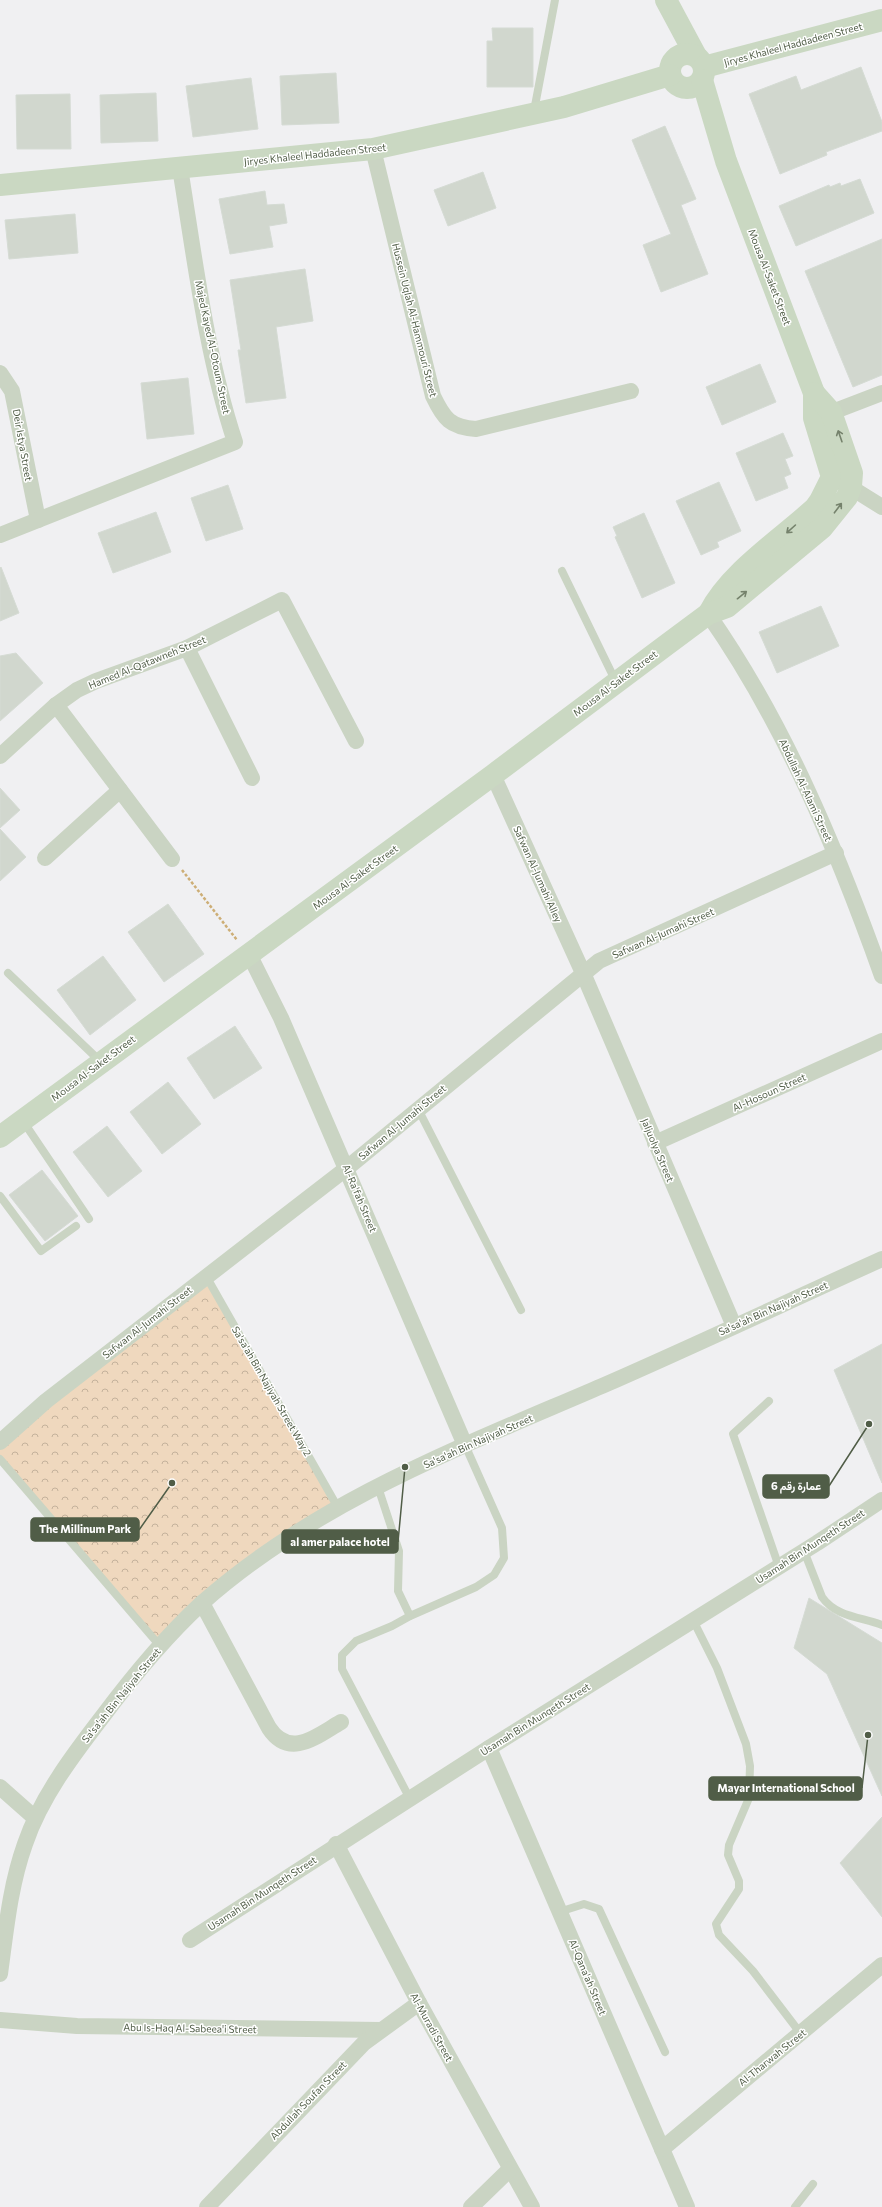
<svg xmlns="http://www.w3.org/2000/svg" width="882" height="2207" viewBox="0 0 882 2207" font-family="Commissioner,Vazirmatn,sans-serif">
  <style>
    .park { fill: url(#park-crowns) }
    .building { fill: #d1d7ce; stroke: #d5dbd4 }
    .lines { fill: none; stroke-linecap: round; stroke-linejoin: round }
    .path { stroke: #cdae76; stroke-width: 2.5; stroke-dasharray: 3 2; stroke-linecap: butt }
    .lane { stroke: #cad4c3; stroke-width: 8 }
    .street { stroke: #cad4c3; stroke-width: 16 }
    .secondary { stroke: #cad8c2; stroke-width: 22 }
    .oneway { stroke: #75826c }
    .labels { text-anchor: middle; stroke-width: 3; stroke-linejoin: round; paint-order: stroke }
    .street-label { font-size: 10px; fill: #505d47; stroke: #fff }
    .leader { fill: none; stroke: #505d47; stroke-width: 1.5 }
    .callout-dot { fill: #505d47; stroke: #fff; stroke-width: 1.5 }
    .callout { fill: #505d47; stroke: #505d47; stroke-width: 1.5 }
    .callout-label { font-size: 11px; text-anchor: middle; font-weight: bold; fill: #fff }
  </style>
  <defs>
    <pattern id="park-crowns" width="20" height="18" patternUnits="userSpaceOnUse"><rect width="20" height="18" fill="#efd8be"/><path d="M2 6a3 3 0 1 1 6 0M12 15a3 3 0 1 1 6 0" fill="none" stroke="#c4b29c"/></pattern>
  </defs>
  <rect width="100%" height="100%" fill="#f0f0f2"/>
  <path class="park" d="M206 1276 337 1506 311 1522 160 1646 0 1459V1442Z"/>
  <g class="building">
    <path d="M492 28H533V87H487V41H493Z"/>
    <path d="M861 67 882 122V131L826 152 827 155 780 174 749 94 796 76 801 90Z"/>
    <path d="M336 73 339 123 282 125 280 76Z"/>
    <path d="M251 78 258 129 193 137 186 86Z"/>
    <path d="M156 93 158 141 101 143 100 95Z"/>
    <path d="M70 94 71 149H17L16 95Z"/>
    <path d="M665 126 696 199 681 205 708 274 661 292 643 245 671 234 632 140Z"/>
    <path d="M483 172 496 208 448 226 434 190Z"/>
    <path d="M860 179 874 213 796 246 779 206 829 185 830 187 840 183 841 186Z"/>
    <path d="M265 191 267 205 284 204 287 223 269 226 273 247 230 254 219 199Z"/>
    <path d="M75 214 78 253 9 259 5 220Z"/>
    <path d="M882 239V375L853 387 805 271Z"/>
    <path d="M305 269 313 321 276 327 286 398 246 403 238 350H241L230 280Z"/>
    <path d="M760 364 776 402 722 425 706 387Z"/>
    <path d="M188 378 194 434 147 439 141 383Z"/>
    <path d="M783 433 793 456 785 459 791 474 784 477 788 488 756 501 736 453Z"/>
    <path d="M719 482 741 531 717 542 719 547 701 555 676 501Z"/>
    <path d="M228 485 243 529 206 541 191 498Z"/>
    <path d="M156 512 171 552 113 573 98 533Z"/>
    <path d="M644 513 675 583 642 598 615 537 617 536 613 527Z"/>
    <path d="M1 567 19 613 0 621V568Z"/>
    <path d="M821 606 839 646 777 673 759 632Z"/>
    <path d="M16 653 43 683 0 721V656Z"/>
    <path d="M0 788 20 810 0 828Z"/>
    <path d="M0 829 26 857 0 881Z"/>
    <path d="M168 904 204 954 164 982 128 932Z"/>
    <path d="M103 956 136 1000 90 1035 57 990Z"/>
    <path d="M235 1026 262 1068 214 1099 187 1058Z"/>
    <path d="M168 1082 201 1124 162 1154 130 1112Z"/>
    <path d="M107 1126 142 1171 108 1197 73 1152Z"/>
    <path d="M42 1170 78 1216 45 1241 9 1195Z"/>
    <path d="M882 1344V1483L834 1370Z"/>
    <path d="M809 1598 882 1643V1796L827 1674 794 1648Z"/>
    <path d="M882 1817V1917L840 1863Z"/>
  </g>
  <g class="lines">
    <path class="path" d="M182 870 237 940"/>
    <g class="lane">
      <path d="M534 111 555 0"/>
      <path d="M562 571 616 682"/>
      <path d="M8 973 101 1062"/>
      <path d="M418 1109 521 1310"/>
      <path d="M23 1121 89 1219"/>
      <path d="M0 1196 41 1251 76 1226"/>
      <path d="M206 1276 337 1506"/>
      <path d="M769 1401 733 1434 779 1567"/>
      <path d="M0 1459 160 1646"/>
      <path d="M378 1487 399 1551 398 1591 410 1616"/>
      <path d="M804 1551 822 1597C836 1617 861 1617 882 1625"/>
      <path d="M693 1620 717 1668 746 1744 750 1766 749 1798 729 1845 728 1855 739 1881V1889L716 1924 719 1935 753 1971 801 2034"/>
      <path d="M410 1799 342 1669V1655L356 1641 392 1626 410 1616 476 1587 494 1575 504 1558 502 1528 465 1445"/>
      <path d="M559 1912 584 1904 599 1909 665 2052"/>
      <path d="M795 2207 813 2184"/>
    </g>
    <g class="street">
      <path d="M373 149 433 396C444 419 450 427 476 429L631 391"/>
      <path d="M0 373 12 391 38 520"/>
      <path d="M822 416 882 393"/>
      <path d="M842 482 882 507"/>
      <path d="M0 535 235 442C206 354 195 260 180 168"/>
      <path d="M708 614C785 724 837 850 882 976"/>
      <path d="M187 648 252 778"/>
      <path d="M56 705 172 859"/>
      <path d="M0 756 56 705 77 690 96 681 187 648 282 600 356 741"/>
      <path d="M493 775 583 973 734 1326"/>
      <path d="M45 858 120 790"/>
      <path d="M249 954 281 1018 465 1445"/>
      <path d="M655 1143 882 1041"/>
      <path d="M0 1442 46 1401 347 1168 599 961 836 853"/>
      <path d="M202 1603 269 1728C290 1760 318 1735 341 1722"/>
      <path d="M489 1748 687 2207"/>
      <path d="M0 1787 35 1818"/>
      <path d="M336 1844 419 2003 532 2207"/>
      <path d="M190 1940 489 1748 817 1543 882 1500"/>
      <path d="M0 1974C6 1930 10 1886 25 1844 41 1797 73 1755 103 1716 133 1676 165 1637 202 1603 317 1501 463 1446 602 1386 696 1345 789 1301 882 1259"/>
      <path d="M0 2020 77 2026 380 2030"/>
      <path d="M662 2149 882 1965"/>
      <path d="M207 2207 364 2043 419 2003"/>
      <path d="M471 2207 510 2169"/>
    </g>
    <g class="secondary">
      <path d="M666 0 696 56"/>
      <circle cx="687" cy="71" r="17"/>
      <path d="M704 67 882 20"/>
      <path d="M702 80 726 161 814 393V418L832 477 820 501 815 508C781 539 730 572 709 613"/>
      <path d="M0 185 373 149 564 107 670 75"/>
      <path d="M0 1137 493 775 665 646 708 614 727 607 822 528 847 497 851 486 852 473 831 412 814 393"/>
    </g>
  </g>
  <defs><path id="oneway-shaft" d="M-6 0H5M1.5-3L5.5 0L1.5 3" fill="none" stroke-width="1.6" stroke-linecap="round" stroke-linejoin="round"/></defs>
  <g class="oneway">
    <use href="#oneway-shaft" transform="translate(840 436) rotate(-109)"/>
    <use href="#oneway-shaft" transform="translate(838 508) rotate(-53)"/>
    <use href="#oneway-shaft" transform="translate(791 529) rotate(138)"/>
    <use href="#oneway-shaft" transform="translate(742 595) rotate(-39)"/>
  </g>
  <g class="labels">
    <g class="street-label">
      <text transform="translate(793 44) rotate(-15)" y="4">Jiryes Khaleel Haddadeen Street</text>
      <text transform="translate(315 154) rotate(-6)" y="4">Jiryes Khaleel Haddadeen Street</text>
      <text transform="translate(770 277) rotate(69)" y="4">Mousa Al-Saket Street</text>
      <text transform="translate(415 320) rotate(76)" y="4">Hussein Uqlah Al-Hammouri Street</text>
      <text transform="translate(213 347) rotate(78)" y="4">Majed Kayed Al-Otoum Street</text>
      <text transform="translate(23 445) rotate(80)" y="4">Deir Istya Street</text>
      <text transform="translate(147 662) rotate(-22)" y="4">Hamed Al-Qatawneh Street</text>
      <text transform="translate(615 683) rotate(-37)" y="4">Mousa Al-Saket Street</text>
      <text transform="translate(806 790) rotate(65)" y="4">Abdullah Al-Alami Street</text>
      <text transform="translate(538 874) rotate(66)" y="4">Safwan Al-Jumahi Alley</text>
      <text transform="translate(355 877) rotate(-36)" y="4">Mousa Al-Saket Street</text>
      <text transform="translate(663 933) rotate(-24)" y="4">Safwan Al-Jumahi Street</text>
      <text transform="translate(93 1068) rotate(-37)" y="4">Mousa Al-Saket Street</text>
      <text transform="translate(769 1092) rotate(-24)" y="4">Al-Hosoun Street</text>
      <text transform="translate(402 1122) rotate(-40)" y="4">Safwan Al-Jumahi Street</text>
      <text transform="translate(658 1150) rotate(67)" y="4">Jaljuolya Street</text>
      <text transform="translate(360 1198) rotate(67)" y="4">Al-Ra'fah Street</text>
      <text transform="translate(773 1308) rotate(-24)" y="4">Sa'sa'ah Bin Najiyah Street</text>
      <text transform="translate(147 1322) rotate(-38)" y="4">Safwan Al-Jumahi Street</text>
      <text transform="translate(272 1391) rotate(60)" y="4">Sa'sa'ah Bin Najiyah Street Way 2</text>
      <text transform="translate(478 1441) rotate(-24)" y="4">Sa'sa'ah Bin Najiyah Street</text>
      <text transform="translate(810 1546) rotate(-33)" y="4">Usamah Bin Munqeth Street</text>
      <text transform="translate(121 1695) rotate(-51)" y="4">Sa'sa'ah Bin Najiyah Street</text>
      <text transform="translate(535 1719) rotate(-32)" y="4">Usamah Bin Munqeth Street</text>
      <text transform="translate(262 1893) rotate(-33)" y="4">Usamah Bin Munqeth Street</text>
      <text transform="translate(588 1977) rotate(67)" y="4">Al-Qana'ah Street</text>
      <text transform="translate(432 2027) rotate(61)" y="4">Al-Muradi Street</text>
      <text transform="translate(190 2028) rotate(1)" y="4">Abu Is-Haq Al-Sabeea'i Street</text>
      <text transform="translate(772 2057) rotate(-39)" y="4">Al-Tharwah Street</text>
      <text transform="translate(308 2100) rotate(-46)" y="4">Abdullah Soufan Street</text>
    </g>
  </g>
  <path class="leader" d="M869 1424L829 1486M172 1483L139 1530M405 1467L398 1542M868 1735L862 1788"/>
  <g class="callout-dot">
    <circle cx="869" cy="1424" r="4"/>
    <circle cx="172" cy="1483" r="4"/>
    <circle cx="405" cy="1467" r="4"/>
    <circle cx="868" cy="1735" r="4"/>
  </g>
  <g class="callout">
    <rect x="763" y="1475" width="66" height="23" rx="4"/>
    <rect x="31" y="1518" width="108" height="23" rx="4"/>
    <rect x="282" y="1530" width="116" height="23" rx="4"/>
    <rect x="709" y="1777" width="153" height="23" rx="4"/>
  </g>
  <g class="callout-label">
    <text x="796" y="1490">عمارة رقم 6</text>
    <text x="85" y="1533">The Millinum Park</text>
    <text x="340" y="1546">al amer palace hotel</text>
    <text x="786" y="1792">Mayar International School</text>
  </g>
</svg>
